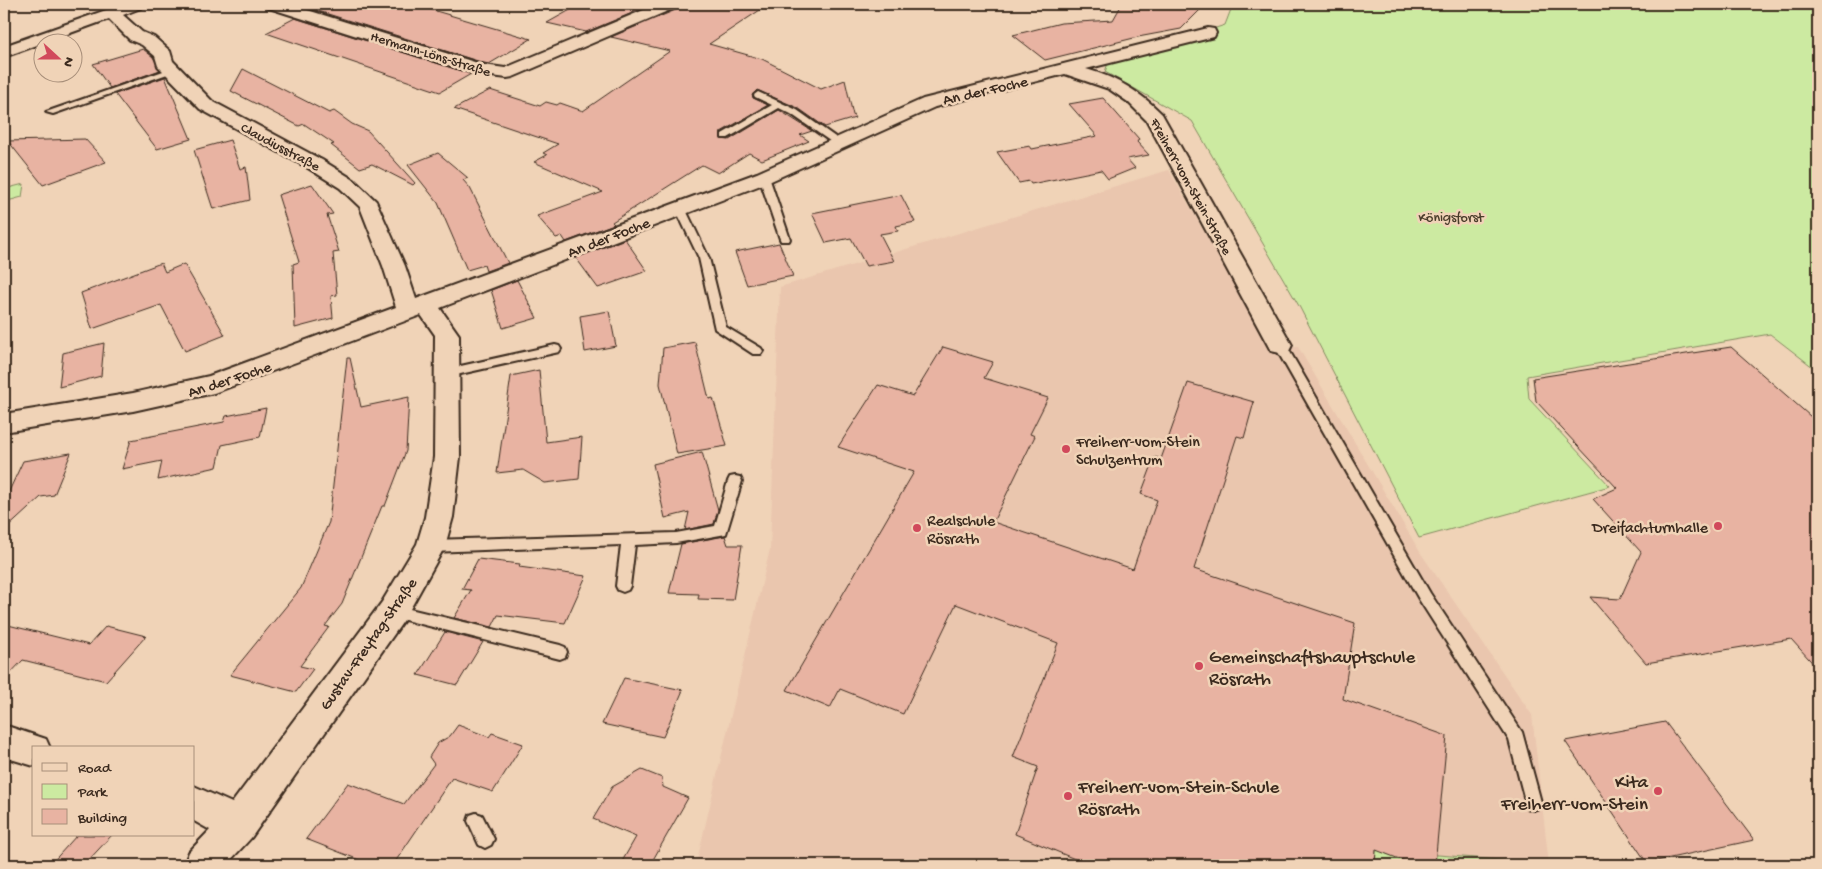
<svg xmlns="http://www.w3.org/2000/svg" width="1822" height="869" viewBox="0 0 1822 869" font-family="'Gochi Hand',sans-serif">
  <style>
    .built { fill: #eac6ae }
    .green { fill: #cceaa1; stroke: #848a60 }
    .building { fill: #e8b3a2; stroke: #3b2a1e }
    .lines { fill: none; stroke-linecap: round; stroke-linejoin: round }
    .service-casing { stroke: #3b2a1e; stroke-width: 4 }
    .minor-casing { stroke: #3b2a1e; stroke-width: 4 }
    .service { fill: #f0d3b7; fill-rule: evenodd }
    .minor { fill: #f0d3b7; fill-rule: evenodd }
    .poi-dot { fill: #d1495b; stroke: #f0d3b7; stroke-width: 2 }
    .labels { text-anchor: middle; stroke-width: 5; stroke-linejoin: round; paint-order: stroke }
    .far-street-label { font-size: 14px; fill: #3b2a1e; stroke: #f0d3b7 }
    .far-park-label { font-size: 14px; fill: #4a3d2b; stroke: #f0d3b7 }
    .street-label { font-size: 16px; fill: #3b2a1e; stroke: #f0d3b7 }
    .poi-label { font-size: 16px; fill: #3b2a1e; stroke: #f0d3b7; text-anchor: start }
    .near-poi-label { font-size: 19px; fill: #3b2a1e; stroke: #f0d3b7; text-anchor: start }
  </style>
  <rect width="100%" height="100%" fill="#f0d3b7"/>
  <filter id="ink" filterUnits="userSpaceOnUse"><feTurbulence type="fractalNoise" baseFrequency=".02" numOctaves="2"/><feDisplacementMap in="SourceGraphic" scale="10" xChannelSelector="R" yChannelSelector="G"/><feConvolveMatrix kernelMatrix="1 2 1 2 8 2 1 2 1" color-interpolation-filters="sRGB"/></filter>
  <g filter="url(#ink)">
    <path class="built" d="M1169 170 1271 348 1298 347 1420 552 1532 715 1549 865H696L770 549 780 287Z"/>
    <g class="green">
      <path d="M1233 4H1818V371L1770 334 1527 376 1529 399 1610 486 1419 538 1299 306 1192 121 1105 72 1108 63 1225 25Z"/>
      <path d="M24 184 22 197 4 202V189Z"/>
      <path d="M1376 850 1525 862V865H1375Z"/>
    </g>
    <g class="building">
      <path d="M323 4H412L531 39 489 64 484 63 312 9Z"/>
      <path d="M581 4H654L586 32 547 23Z"/>
      <path d="M681 4H769L709 44 762 59 821 89 845 80 853 115 855 118 825 127 798 108 757 90 752 95 753 98 768 105 721 132V139L729 140 779 110 812 131 800 135 809 141 762 160 749 153 718 173 702 165 612 222 614 224 566 242 562 236 556 238 537 216 603 192 534 162 547 155 543 153 558 144 454 109 490 90 540 106 546 102 557 105 560 103 583 111 670 51 611 37 678 9Z"/>
      <path d="M1122 4H1206L1181 29 1138 37 1045 60 1013 35 1061 23 1113 20Z"/>
      <path d="M295 18 471 74 440 92 266 33Z"/>
      <path d="M143 49 153 57 160 70 110 88 93 64Z"/>
      <path d="M243 69 329 113 334 111 352 124 368 131 415 183 413 185 372 164 360 168 331 145 334 144 304 124 299 126 231 91Z"/>
      <path d="M165 77 191 139 157 149 115 94Z"/>
      <path d="M1103 98 1139 139 1137 142 1149 155 1127 159 1135 168 1108 179 1101 170 1031 184 1029 181 1019 183 997 152 1030 146 1032 149 1097 136 1069 104Z"/>
      <path d="M85 139 106 162 43 185 8 141Z"/>
      <path d="M230 140 240 169 246 167 250 200 213 209 194 150Z"/>
      <path d="M438 153 468 178 463 180 470 188 508 263 486 271 484 265 467 270 438 203 408 165Z"/>
      <path d="M312 184 333 214 327 215 339 252 333 253 337 295 331 296 333 318 295 328 293 264 299 262 278 195Z"/>
      <path d="M901 195 915 222 896 226 898 231 880 234 894 261 866 266 851 238 826 243 812 213Z"/>
      <path d="M625 239 647 271 598 288 576 258Z"/>
      <path d="M779 243 793 276 747 285 735 252Z"/>
      <path d="M161 263 165 272 184 264 225 335 185 351 161 305 92 329 81 293Z"/>
      <path d="M517 280 537 318 503 328 491 290Z"/>
      <path d="M609 311 616 346 585 352 580 316Z"/>
      <path d="M695 342 709 399 713 398 727 446 677 454 660 384 663 348Z"/>
      <path d="M104 343 101 376 59 387 63 353Z"/>
      <path d="M943 347 993 362 984 378 1048 398 1030 434 1035 436 993 522 1133 569 1157 500 1141 494 1155 457 1161 459 1188 383 1254 402 1244 438 1237 436 1194 569 1355 623 1343 699 1447 736 1435 865H1415L1376 850 1375 865H1089L1015 834 1038 767 1013 757 1058 643 956 604 903 714 840 689 830 708 787 690 914 472 838 447 878 385 913 396Z"/>
      <path d="M1731 347 1818 423V669L1791 639 1646 663 1590 597 1620 599 1641 552 1593 499 1617 488 1536 401 1533 378Z"/>
      <path d="M347 358H350L361 407 409 397 406 451 385 506H382L342 604 325 626 329 627 300 666 313 669 296 692 230 675 301 588 329 522Z"/>
      <path d="M539 370 546 442 582 437 579 479 545 483 523 470 497 473 511 376Z"/>
      <path d="M266 408 260 437 222 445 217 467 158 480 162 461 122 469 131 440 224 422 226 416Z"/>
      <path d="M702 452 718 510 714 524 685 530 689 512 665 518 653 464Z"/>
      <path d="M71 453 54 495 41 497 4 531V502L23 461Z"/>
      <path d="M725 536 728 545H742L733 600 698 599 699 594 669 593 681 544Z"/>
      <path d="M478 559 520 564 519 567 586 576 565 623 498 615 492 627 454 618 471 590 462 589Z"/>
      <path d="M4 624 89 645 106 626 146 636 106 681 23 660 4 680Z"/>
      <path d="M445 632 483 642 457 685 418 675Z"/>
      <path d="M624 678 683 690 663 737 602 724Z"/>
      <path d="M1665 722 1754 840 1647 863 1565 741Z"/>
      <path d="M458 725 489 737 492 733 523 744 493 792 452 778 393 865H372L306 839 348 783 404 804 434 764 429 757 438 743 450 736Z"/>
      <path d="M642 770 662 778 663 787 688 798 650 865H620L636 837 593 819 612 787Z"/>
      <path d="M77 835H112L84 865H50Z"/>
    </g>
    <g class="lines">
      <defs>
        <g id="service">
          <path d="M169 69 176 71 53 114 46 112Z"/>
          <path d="M758 92 797 110 845 144 843 146H837L791 114 779 108 728 138H722V134L772 105 755 97 754 95Z"/>
          <path d="M764 174 769 177 790 239 789 241H781L780 239 759 177Z"/>
          <path d="M680 205 685 208 709 258 726 327 761 348 763 351 761 354H753L715 329 699 258 675 208Z"/>
          <path d="M1280 341 1286 345 1430 593 1522 732 1541 802 1539 808 1533 810 1527 808 1509 740 1420 601 1274 345Z"/>
          <path d="M555 345 559 346 561 349 559 352 447 377 441 373 447 369Z"/>
          <path d="M735 476 740 477 742 481 726 534 676 543 635 545 630 586 628 590 623 592 618 590 616 586 621 545 431 552 426 550 424 546 426 542 431 540 676 533 715 526 728 481 730 477Z"/>
          <path d="M393 605 560 645 565 647 567 652 565 657 560 659 393 617 388 615 386 611 388 607Z"/>
          <path d="M476 813 482 815 494 839 491 845 485 848 479 845 468 821 470 815Z"/>
        </g>
        <g id="minor">
          <path d="M123 4H145L143 7 123 15 142 32 154 37 170 51 173 61 212 101 322 160 354 180 376 201 405 266 416 299 757 173 923 99 1208 28 1214 29 1216 33 1214 37 1086 69C1117 78 1139 91 1162 114L1292 345 1289 351 1280 353 1271 351 1147 121 1128 102 1109 89 1065 74 935 107 771 181 440 308 459 335 460 457 453 517 445 546 404 620 251 838 226 865H184L189 852 210 830 194 821V786L232 803 382 602 417 544 425 517 434 457 435 335 421 315 214 393 133 411 4 432V414L133 393 209 376 396 307 383 266 360 207 340 188 308 168 200 109 158 66 155 56 142 45 130 40 109 19 4 57V46Z"/>
          <path d="M264 4H288L484 65 505 68 658 4H679L677 7 513 77 507 78 476 74 266 7Z"/>
          <path d="M4 725 46 739 50 748H34V766L4 757Z"/>
        </g>
      </defs>
      <use href="#service" class="service-casing"/>
      <use href="#minor" class="minor-casing"/>
      <use href="#service" class="service"/>
      <use href="#minor" class="minor"/>
    </g>
  </g>
  <g class="poi-dot">
    <circle cx="1066" cy="449" r="5"/>
    <circle cx="1718" cy="526" r="5"/>
    <circle cx="917" cy="528" r="5"/>
    <circle cx="1199" cy="666" r="5"/>
    <circle cx="1658" cy="791" r="5"/>
    <circle cx="1068" cy="796" r="5"/>
  </g>
  <g class="labels">
    <g class="far-street-label">
      <text transform="translate(431 53) rotate(17)" y="5">Hermann-Löns-Straße</text>
      <text transform="translate(281 146) rotate(28)" y="5">Claudiusstraße</text>
      <text transform="translate(1192 186) rotate(61)" y="5">Freiherr-vom-Stein-Straße</text>
    </g>
    <g class="far-park-label">
      <text x="1451" y="221">Königsforst</text>
    </g>
    <g class="street-label">
      <text transform="translate(985 89) rotate(-13)" y="6">An der Foche</text>
      <text transform="translate(608 236) rotate(-21)" y="6">An der Foche</text>
      <text transform="translate(229 378) rotate(-18)" y="6">An der Foche</text>
      <text transform="translate(367 643) rotate(-55)" y="6">Gustav-Freytag-Straße</text>
    </g>
    <g class="poi-label">
      <text x="1076" y="446">Freiherr-vom-Stein<tspan x="1076" dy="18">Schulzentrum</tspan></text>
      <text x="927" y="525">Realschule<tspan x="927" dy="18">Rösrath</tspan></text>
      <text x="1708" y="532" text-anchor="end">Dreifachturnhalle</text>
    </g>
    <g class="near-poi-label">
      <text x="1209" y="662">Gemeinschaftshauptschule<tspan x="1209" dy="22">Rösrath</tspan></text>
      <text x="1648" y="787" text-anchor="end">Kita<tspan x="1648" dy="22">Freiherr-vom-Stein</tspan></text>
      <text x="1078" y="792">Freiherr-vom-Stein-Schule<tspan x="1078" dy="22">Rösrath</tspan></text>
    </g>
  </g>
  <rect width="1822" height="869" fill="none" stroke="#f0d3b7" stroke-width="20"/>
  <rect x="10" y="10" width="1802" height="849" fill="none" stroke="#3b2a1e" stroke-width="2" filter="url(#ink)"/>
  <rect x="32" y="746" width="162" height="90" fill="#f0d3b7" stroke="#a88f7a"/>
  <rect x="42" y="763" width="25" height="8" fill="#f0d3b7" stroke="#a88f7a"/>
  <text x="78" y="772" font-size="15" fill="#3b2a1e">Road</text>
  <rect x="42" y="784" width="25" height="15" fill="#cceaa1" stroke="#a88f7a"/>
  <text x="78" y="796" font-size="15" fill="#3b2a1e">Park</text>
  <rect x="42" y="809" width="25" height="15" fill="#e8b3a2" stroke="#a88f7a"/>
  <text x="78" y="822" font-size="15" fill="#3b2a1e">Building</text>
  <g transform="translate(58 58) rotate(111)"><circle r="24" fill="#f0d3b7" stroke="#a88f7a"/>
  <path d="M0-4L9 19L0 12L-9 19Z" fill="#d1495b"/>
  <text y="-8" font-size="14" font-weight="bold" text-anchor="middle" fill="#3b2a1e">N</text>
  </g>
</svg>
